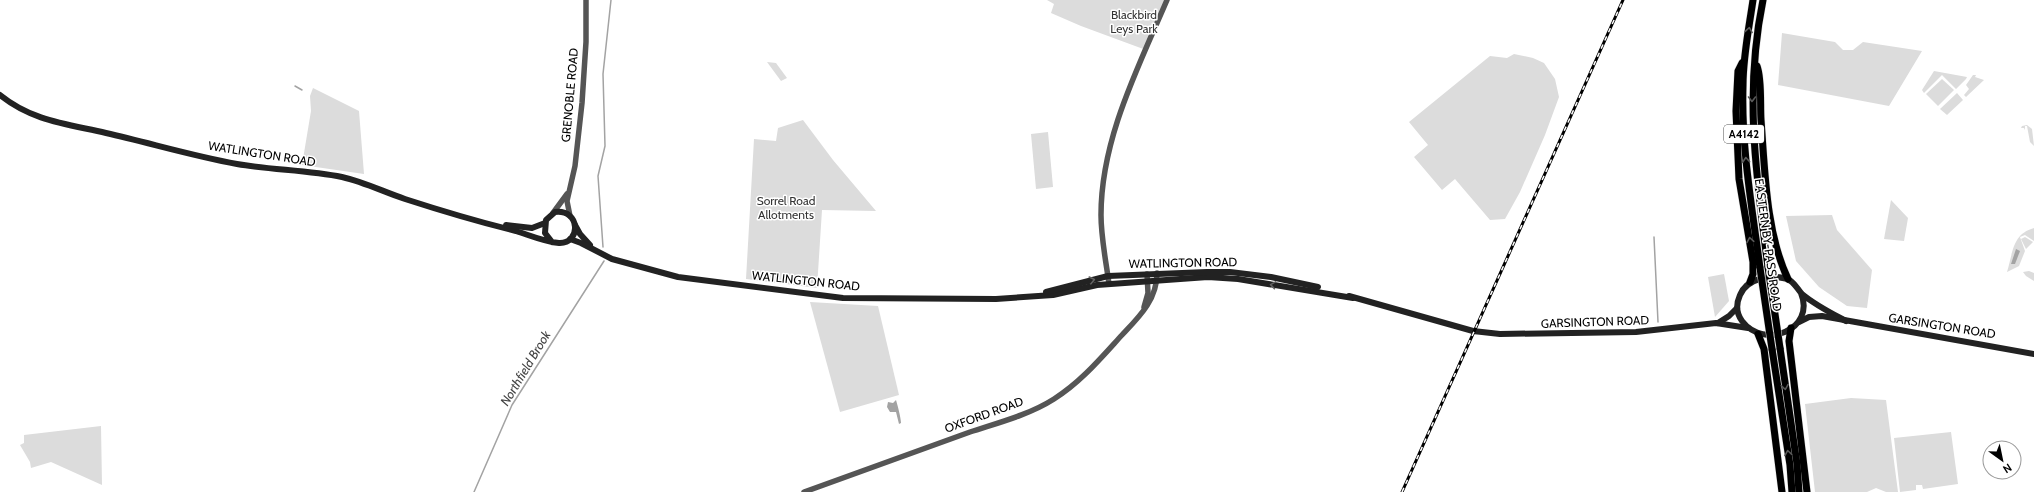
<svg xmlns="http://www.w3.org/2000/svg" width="2034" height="492" viewBox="0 0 2034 492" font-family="Cabin,sans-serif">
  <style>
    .green { fill: #dcdcdc }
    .water { fill: #a3a3a3 }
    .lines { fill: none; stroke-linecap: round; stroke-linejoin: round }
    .stream { stroke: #a3a3a3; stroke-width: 1.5 }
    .trunk-casing { stroke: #dbdbdb; stroke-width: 8 }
    .tertiary { stroke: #555; stroke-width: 5.5 }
    .secondary { stroke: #222; stroke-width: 6 }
    .trunk { stroke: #000; stroke-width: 7 }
    .rail-casing { stroke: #000; stroke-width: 3 }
    .rail { stroke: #fff; stroke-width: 1.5; stroke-dasharray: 4.5; stroke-linecap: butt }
    .trunk-bridge-casing { stroke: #dbdbdb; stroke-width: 8; stroke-linecap: butt }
    .trunk-bridge { stroke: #000; stroke-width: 7 }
    .oneway { stroke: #595959 }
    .oneway2 { stroke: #646464 }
    .labels { text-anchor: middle; stroke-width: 3; stroke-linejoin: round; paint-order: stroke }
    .shield { fill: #fff; stroke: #4c4c4c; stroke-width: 1 }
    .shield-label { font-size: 11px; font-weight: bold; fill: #000 }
    .park-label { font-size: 12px; fill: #333; stroke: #fff }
    .street-label { font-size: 12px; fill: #000; stroke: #fff }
    .water-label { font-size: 13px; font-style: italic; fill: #444; stroke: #fff }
  </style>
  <rect width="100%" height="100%" fill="#fff"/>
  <g class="green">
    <path d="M1047 0H1167L1146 50 1081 26 1051 13 1054 4Z"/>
    <path d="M1782 33 1835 42 1843 50H1853L1863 42 1922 51 1889 106 1778 85Z"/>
    <path d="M1514 54 1533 58 1544 63 1555 79 1559 97 1545 135 1520 192 1505 219 1490 220 1455 179 1442 190 1414 157 1428 145 1409 122 1490 56 1507 58Z"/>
    <path d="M767 62 776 63 787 78 781 81Z"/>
    <path d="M1934 71 1967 77 1966 79 1956 89 1942 75 1924 93 1922 90Z"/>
    <path d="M1973 75H1976L1975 77 1984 80 1966 97 1964 95 1969 89 1966 85Z"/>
    <path d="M1942 79 1954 90 1938 106 1926 94Z"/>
    <path d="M313 88 359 111 364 174 302 165 311 111 310 96Z"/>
    <path d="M1957 93 1963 100 1947 115 1940 109Z"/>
    <path d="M803 120 833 160 876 211 822 210 817 288 746 279 754 139 776 141 778 128Z"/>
    <path d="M2027 125 2032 129 2034 146 2030 142 2027 126H2025V130L2024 128H2021L2022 126Z"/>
    <path d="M1048 132 1053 187 1036 189 1031 134Z"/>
    <path d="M1891 200 1908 218 1904 241 1884 239Z"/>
    <path d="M1832 215 1837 230 1872 270 1867 308 1847 306 1819 287 1796 261 1786 216Z"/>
    <path d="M2034 228V241L2025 235 2020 237 2025 251 2019 266 2007 272C2013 253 2012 234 2034 228Z"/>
    <path d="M2025 237 2033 242 2026 249 2021 239Z"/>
    <path d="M2029 271 2034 273V281L2026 276 2023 272Z"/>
    <path d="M1724 274 1729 301 1715 317 1708 277Z"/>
    <path d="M810 302 878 306 899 395 840 412Z"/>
    <path d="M1851 398 1886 400 1898 492H1886L1876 488 1867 492H1815L1805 404Z"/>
    <path d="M101 426 102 485 51 462 31 468 30 462 20 445 24 443V435Z"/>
    <path d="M1951 432 1958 484 1923 489 1922 485H1916V490L1900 492 1894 438Z"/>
  </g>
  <g class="water">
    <path d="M2016 249 2020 251 2015 264H2011Z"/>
    <path d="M896 400C897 403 901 418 901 423L899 424 896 412H890L887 407 888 402 893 403Z"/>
  </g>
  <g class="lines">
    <g class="stream">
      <path d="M295 86 302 90"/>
      <path d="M1654 237 1658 322"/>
      <path d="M603 247 598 176 605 146 603 74 611 0"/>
      <path d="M474 492 512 405 604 261"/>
    </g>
    <defs>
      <g id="trunk">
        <path d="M1753 0C1749 28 1743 56 1743 85 1741 147 1752 207 1760 268"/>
        <path d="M1763 0C1744 93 1756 175 1768 267"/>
        <path d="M1742 63 1738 71 1736 111 1739 179 1753 262V274L1750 282"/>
        <path d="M1757 66C1762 79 1760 105 1761 120 1765 172 1766 233 1788 279"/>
        <path d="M1791 328 1789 341 1807 492"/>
        <path d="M1758 334 1764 349 1782 492"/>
        <path d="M1780 348 1797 464 1799 492"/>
        <path d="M1772 349 1790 465 1792 492"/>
      </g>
    </defs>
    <use href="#trunk" class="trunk-casing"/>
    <g class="tertiary">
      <path d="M553 213 567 194"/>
      <path d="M570 216 567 201 575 166 582 103 586 42V0"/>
      <path d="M1109 284C1106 261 1101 238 1101 215 1101 139 1138 68 1167 0"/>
      <path d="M1144 307 1148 293 1147 274"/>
      <path d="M804 492C859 472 914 452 970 432 997 423 1029 415 1054 399 1081 382 1101 358 1122 335 1139 317 1157 300 1157 273"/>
    </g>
    <g class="secondary">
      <path d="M0 95C32 121 67 124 106 133 150 143 193 156 237 164 272 170 308 170 342 177 364 182 384 192 405 199 442 211 479 222 516 231 529 235 545 242 559 243 581 244 581 209 555 212L546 220 545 233 552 242"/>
      <path d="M506 225 532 228 545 223"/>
      <path d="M575 225 580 234 590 245"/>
      <path d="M570 239 581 243 612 259 678 277 843 298 996 299 1053 295 1097 285 1208 277 1238 279 1353 298"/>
      <path d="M1046 292 1108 276 1207 272H1230L1271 277 1318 287"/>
      <path d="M1801 293C1816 330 1764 350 1742 321 1736 313 1736 304 1740 295 1747 278 1771 274 1787 279 1794 281 1797 289 1802 294 1815 305 1831 313 1846 321"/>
      <path d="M1349 296 1473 331 1500 334 1636 332 1716 323 1748 328"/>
      <path d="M1799 322 1809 317 1822 316 2034 354"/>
      <path d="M1718 323 1729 316 1737 308"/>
    </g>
    <use href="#trunk" class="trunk"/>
    <defs>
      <path id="rail" d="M1402 492 1623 0"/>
    </defs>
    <use href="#rail" class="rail-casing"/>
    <use href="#rail" class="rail"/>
    <defs>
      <g id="trunk-bridge">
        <path d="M1768 267 1780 348"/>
        <path d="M1760 268 1772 349"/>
      </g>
    </defs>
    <use href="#trunk-bridge" class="trunk-bridge-casing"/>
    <use href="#trunk-bridge" class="trunk-bridge"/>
  </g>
  <defs><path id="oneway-chevron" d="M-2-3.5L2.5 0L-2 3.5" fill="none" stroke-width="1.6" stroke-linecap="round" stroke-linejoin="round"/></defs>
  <g class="oneway">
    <use href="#oneway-chevron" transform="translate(1749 30) rotate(-81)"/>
    <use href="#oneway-chevron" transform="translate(1752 99) rotate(90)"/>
    <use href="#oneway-chevron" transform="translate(1746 160) rotate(-94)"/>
    <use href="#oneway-chevron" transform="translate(1750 240) rotate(-99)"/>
    <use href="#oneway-chevron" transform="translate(1785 387) rotate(81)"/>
    <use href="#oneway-chevron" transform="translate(1788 453) rotate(-99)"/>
  </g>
  <g class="oneway2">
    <use href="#oneway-chevron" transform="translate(1092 280) rotate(-14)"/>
    <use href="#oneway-chevron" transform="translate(1273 285) rotate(-171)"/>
  </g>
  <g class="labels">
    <rect class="shield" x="1724" y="125" width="40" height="18" rx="3"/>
    <g class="shield-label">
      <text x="1744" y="138">A4142</text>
    </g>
    <g class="park-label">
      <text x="1134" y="19">Blackbird<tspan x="1134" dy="14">Leys Park</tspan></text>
      <text x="786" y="205">Sorrel Road<tspan x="786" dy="14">Allotments</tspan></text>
    </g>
    <g class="street-label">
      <text transform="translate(570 95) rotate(-85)" y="4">GRENOBLE ROAD</text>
      <text transform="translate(262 154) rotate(9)" y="4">WATLINGTON ROAD</text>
      <text transform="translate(1768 245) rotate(82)" y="4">EASTERN BY-PASS ROAD</text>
      <text transform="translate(1183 263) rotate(-1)" y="4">WATLINGTON ROAD</text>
      <text transform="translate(806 281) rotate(6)" y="4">WATLINGTON ROAD</text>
      <text transform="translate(1595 322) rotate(-2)" y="4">GARSINGTON ROAD</text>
      <text transform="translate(1942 326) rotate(9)" y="4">GARSINGTON ROAD</text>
      <text transform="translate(984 415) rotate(-20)" y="4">OXFORD ROAD</text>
    </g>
    <g class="water-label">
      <text transform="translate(525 368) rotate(-59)" y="5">Northfield Brook</text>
    </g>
  </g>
  <g transform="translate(2002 460) rotate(147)"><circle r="19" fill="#ffffff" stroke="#999999"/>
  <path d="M0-3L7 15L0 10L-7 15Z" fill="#000000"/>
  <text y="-6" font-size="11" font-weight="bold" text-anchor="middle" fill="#000000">N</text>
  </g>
</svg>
